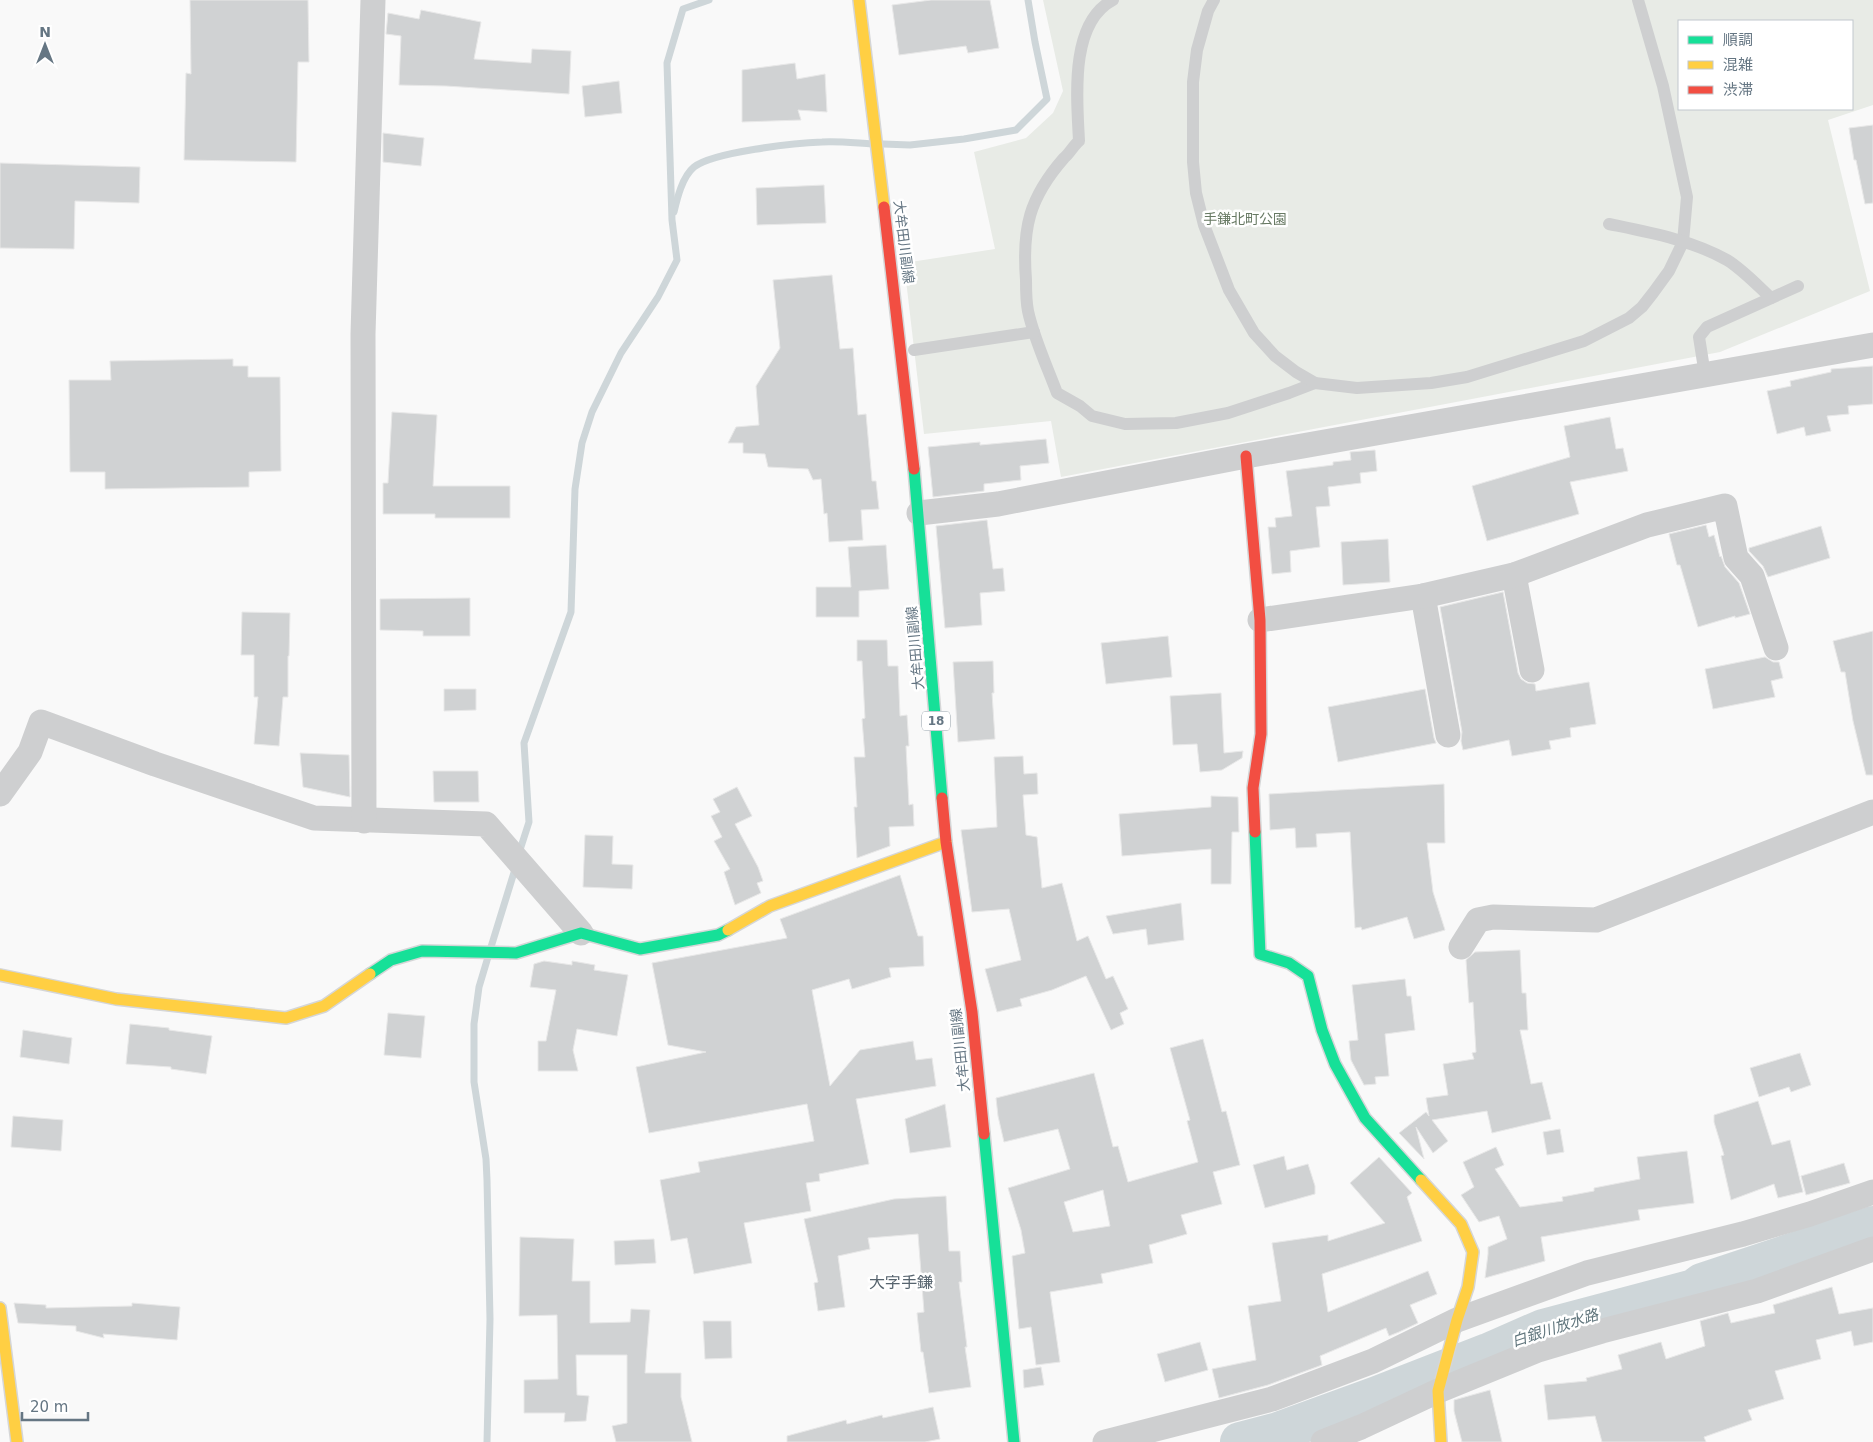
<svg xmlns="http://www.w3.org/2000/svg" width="1873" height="1442" viewBox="0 0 1873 1442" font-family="'DejaVu Sans','Noto Sans JP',sans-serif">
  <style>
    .green { fill: #e8ebe6; fill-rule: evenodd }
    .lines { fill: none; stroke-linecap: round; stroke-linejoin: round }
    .stream { stroke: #ced6d9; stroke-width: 7 }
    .river { stroke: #ced6d9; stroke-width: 40 }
    .building { fill: #d0d2d3; stroke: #e8e8e8; fill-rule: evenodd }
    .fast-casing { stroke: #d5d6d7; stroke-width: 14 }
    .slow-casing { stroke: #d5d6d7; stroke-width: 14 }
    .jam-casing { stroke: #d5d6d7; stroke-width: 14 }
    .lane { stroke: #cecfd0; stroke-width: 12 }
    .street { stroke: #cecfd0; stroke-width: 25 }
    .fast { stroke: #16e098; stroke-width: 11 }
    .slow { stroke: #ffcf43; stroke-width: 11 }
    .jam { stroke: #f24e42; stroke-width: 11 }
    .labels { text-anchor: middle; stroke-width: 5; stroke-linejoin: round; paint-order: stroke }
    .shield { fill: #fff; stroke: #939fa8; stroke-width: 1 }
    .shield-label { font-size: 12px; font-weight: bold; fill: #657683 }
    .park-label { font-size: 14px; fill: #687a64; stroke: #fff }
    .street-label { font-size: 14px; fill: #657683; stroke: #fff }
    .water-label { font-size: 15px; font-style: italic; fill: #60757c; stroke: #fff }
    .quarter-label { font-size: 16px; fill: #57646e; stroke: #fff }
  </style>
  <rect width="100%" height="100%" fill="#f9f9f9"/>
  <path class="green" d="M1043 0H1873V105L1828 120 1870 291 1720 352 1061 477 1051 421 924 434 904 263 995 249 974 152 1026 138 1053 113 1063 91ZM1679 21H1852V109H1679Z"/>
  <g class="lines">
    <g class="stream">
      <path d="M883 144 910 145 964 139 1016 130 1047 99 1035 42 1028 0"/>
      <path d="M674 212C677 199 682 177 694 167 713 152 795 143 822 142 838 141 855 143 872 144"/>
      <path d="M519 853 529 822 524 743 571 612 575 489 582 443 592 412 621 353 658 297 677 260 672 220 667 63 683 9 709 0"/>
      <path d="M491 947 516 866"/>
      <path d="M487 1442 490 1319 487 1180 486 1159 474 1082V1024L479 987 488 957"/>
    </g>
    <path class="river" d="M1240 1442 1278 1432 1377 1396 1488 1353 1543 1329 1694 1289 1702 1283 1873 1226"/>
  </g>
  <g class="building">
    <path d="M190 0H308L309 62H298L296 162 184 160 186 73 191 74Z"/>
    <path d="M931 0H990L999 48 968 53 966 46 899 55 892 5Z"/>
    <path d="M421 10 481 22 474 59 531 63 532 49 571 51 569 94 446 86 399 85 401 36 386 34 388 13 419 19Z"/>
    <path d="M795 63 797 79 825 74 827 112 798 110 801 120 742 122V70Z"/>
    <path d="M619 81 622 113 585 117 582 86Z"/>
    <path d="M1873 125V203L1865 204 1856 160H1854L1849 128Z"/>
    <path d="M383 133 424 138 421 166 383 162Z"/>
    <path d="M0 163 140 167 139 203 75 201 74 249 0 248Z"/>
    <path d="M824 185 826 223 757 225 756 188Z"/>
    <path d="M832 275 840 349 853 348 858 415 866 414 872 481H876L879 509 861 510 863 540 829 542 827 513 824 514 821 479 813 480 808 469 768 467 765 454 743 453V443H728L736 427 759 425 756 386 780 348 773 280Z"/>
    <path d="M233 359V366H248V377H280L281 471 249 472V487L105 489V472H70L69 380H111L110 361Z"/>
    <path d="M1873 366V404L1848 406 1849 414 1827 416 1831 431 1806 436 1804 427 1777 434 1767 391 1791 386 1790 381 1831 372V369Z"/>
    <path d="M392 412 437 415 433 486H510V518H435V514H383V483H388Z"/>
    <path d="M1610 417 1616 449 1623 448 1628 471 1570 482 1579 514 1487 541 1472 486 1570 457 1564 426Z"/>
    <path d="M1046 439 1049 463 1020 466 1021 480 984 484V491L933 497 928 447 980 442V445Z"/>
    <path d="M1375 450 1377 471 1360 473 1361 483 1328 487 1330 506 1316 507 1320 547 1290 551 1291 572 1272 574 1268 527H1276L1275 518 1292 516 1286 471 1333 465V462L1351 460 1350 452Z"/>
    <path d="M987 520 993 569 1003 568 1005 591 980 593 982 625 945 628 936 526Z"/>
    <path d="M1706 525 1709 537 1714 535 1720 557 1721 556 1725 567 1739 583 1750 614 1735 618V616L1698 627 1680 565H1677L1669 534Z"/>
    <path d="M1821 526 1830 558 1768 577 1763 566 1749 551V548Z"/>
    <path d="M1388 539 1390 582 1343 585 1341 542Z"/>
    <path d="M886 545 889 589 859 591V617H816V587H851L848 547Z"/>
    <path d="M1503 592 1518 673 1521 679 1527 683 1535 684 1536 691 1589 682 1596 724 1570 728 1571 737 1549 741 1551 749 1512 756 1509 740 1463 750 1461 741 1462 732 1440 607Z"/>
    <path d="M470 598V636H423V631L380 630V599Z"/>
    <path d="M242 612 290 613 289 656H288V697H283L279 746 254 744 258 697H254V655H241Z"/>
    <path d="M1873 631V775H1866L1853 721 1845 672H1841L1833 641Z"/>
    <path d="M1168 636 1172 677 1106 684 1101 643Z"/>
    <path d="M857 640H887L888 666H898L900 716 907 715 909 746H906L909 805 913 804 914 826 889 827 890 846 857 858 854 807H857L854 757H865L862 719 865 718 862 661H857Z"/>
    <path d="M1765 657 1773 662H1779L1783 678 1771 681 1775 697 1713 709 1705 669Z"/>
    <path d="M993 661 994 693H992L995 739 958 742 953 662Z"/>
    <path d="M444 689H476V710L444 711Z"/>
    <path d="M1425 689 1434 738 1436 743 1338 762 1328 707Z"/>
    <path d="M1221 693 1224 753 1243 751 1242 758 1222 770 1200 772 1197 744 1173 745 1170 696Z"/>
    <path d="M300 753 349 755 350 797 303 787Z"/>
    <path d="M1023 756 1024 774 1037 773 1038 794 1023 795 1026 835 1037 837 1042 888 1062 883 1077 941 1088 936 1106 979 1113 976 1128 1009 1120 1013 1124 1024 1111 1030 1086 976 1052 990 1020 999 1022 1006 997 1012 985 969 1021 960 1009 909 972 912 961 830 997 827 994 757Z"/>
    <path d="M433 771H478L479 802H434Z"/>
    <path d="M1444 784 1445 843H1427L1433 892 1445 930 1414 939 1407 917 1362 930 1361 927 1355 928 1350 832 1316 834 1317 847 1296 848 1295 828 1270 830 1269 794Z"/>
    <path d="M737 787 752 816 735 824 758 867 763 881 757 883 761 893 735 905 724 872 730 869 714 841 722 837 711 816 720 812 713 799Z"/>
    <path d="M1211 796 1238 797 1239 832H1232L1231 884H1211V849L1122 856 1119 814 1211 807Z"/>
    <path d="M585 835 613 836 612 864 633 865 632 889 583 887Z"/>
    <path d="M900 875 918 936H923L924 966 889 968 891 977 852 989 849 979 812 990 830 1086 860 1050 913 1041 916 1060 932 1058 936 1086 856 1099 869 1164 819 1174 820 1181 806 1183 811 1211 744 1223 752 1263 694 1274 687 1238 671 1241 660 1180 700 1172 698 1162 814 1141 807 1104 649 1133 636 1067 706 1052 668 1045 652 963 787 938 780 919Z"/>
    <path d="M1181 903 1184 940 1148 945 1146 929 1113 934 1106 916Z"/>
    <path d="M1520 950 1522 993H1526L1528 1030H1520L1531 1084 1542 1082 1551 1119 1492 1133 1487 1111 1432 1120 1448 1141 1433 1153 1416 1127 1424 1159 1399 1133 1426 1112 1429 1116 1426 1098 1448 1095 1443 1064 1474 1059 1472 1053 1476 1052 1473 1002 1469 1003 1466 960 1475 952Z"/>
    <path d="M544 961 572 965V961L595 965 594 970 628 975 617 1036 577 1029 573 1050 578 1071H538V1041H546L556 990 530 987 534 964Z"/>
    <path d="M1405 979 1407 996H1411L1415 1030 1385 1034 1389 1076 1375 1077 1376 1084 1364 1085 1351 1060 1349 1041 1358 1040 1352 985Z"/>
    <path d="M388 1013 425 1016 421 1058 384 1055Z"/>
    <path d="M130 1024 169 1028V1030L212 1036 206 1074 171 1069V1067L126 1064Z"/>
    <path d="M23 1030 72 1038 69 1064 20 1057Z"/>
    <path d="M1203 1039 1222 1112 1226 1111 1240 1165 1213 1172 1222 1204 1181 1215 1187 1234 1149 1245 1153 1263 1101 1274 1103 1283 1050 1292 1060 1362 1036 1365 1031 1327 1019 1329 1012 1256 1025 1253 1021 1230 1008 1188 1070 1169 1058 1129 1004 1142 998 1116 996 1098 1094 1073 1113 1147 1118 1146 1128 1182 1198 1162 1187 1121 1190 1120 1170 1048ZM1103 1190 1110 1226 1073 1232 1064 1202Z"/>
    <path d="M1800 1053 1811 1085 1791 1092 1789 1087 1759 1097 1750 1068Z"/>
    <path d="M1758 1101 1772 1145 1790 1140 1803 1192 1778 1198 1774 1184 1731 1200 1721 1156 1724 1155 1714 1122V1115Z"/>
    <path d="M945 1104 951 1147 910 1153 905 1119Z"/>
    <path d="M13 1116 63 1120 61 1151 11 1147Z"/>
    <path d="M1560 1129 1564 1152 1547 1155 1543 1132Z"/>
    <path d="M1496 1147 1504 1165 1495 1169 1520 1207 1563 1201 1562 1197 1594 1191V1188L1640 1179 1637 1157 1687 1151 1694 1203 1638 1210 1640 1220 1541 1237 1545 1261 1485 1278 1488 1254V1247L1507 1239 1499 1216 1479 1222 1461 1195 1474 1187 1463 1162Z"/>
    <path d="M1284 1156 1287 1170 1308 1164 1315 1186V1194L1265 1208 1253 1165Z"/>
    <path d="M1379 1157 1412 1193 1407 1197 1422 1241 1322 1274 1328 1312 1428 1271 1437 1294 1410 1305 1418 1323 1399 1332 1389 1336 1386 1328 1320 1356 1322 1365 1268 1385 1219 1398 1212 1369 1256 1360 1248 1306 1281 1301 1272 1243 1328 1235V1241L1385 1223 1350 1183Z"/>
    <path d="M1844 1163 1850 1183 1806 1195 1801 1176Z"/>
    <path d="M946 1196 949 1251H960L962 1282H959L967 1347H965L971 1387 929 1393 923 1352H921L917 1313 924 1312 918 1234 868 1238 870 1249 838 1256 845 1307 818 1311 814 1283 818 1282 804 1219 894 1199Z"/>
    <path d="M520 1237 574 1239 572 1281H590V1323L630 1322 631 1309 650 1310 645 1373H681V1397L692 1442H616L612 1426 627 1423V1355H576L577 1395 589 1396 586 1421 564 1422 565 1413H524V1380L558 1379 557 1315 519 1316Z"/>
    <path d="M654 1239 656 1263 615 1265 614 1241Z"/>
    <path d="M1832 1287 1839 1314 1873 1308V1342L1854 1346 1851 1331 1816 1340 1821 1359 1775 1371 1784 1399 1748 1410 1752 1420 1704 1437 1706 1442H1602L1595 1416 1548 1420 1544 1385 1587 1381 1586 1378 1622 1369 1618 1355 1661 1342 1666 1359 1705 1346 1700 1321 1728 1313 1731 1323 1775 1313 1773 1305Z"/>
    <path d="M14 1303 46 1305V1308L132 1306V1303L180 1307 177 1340 103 1334 104 1338 76 1331V1326L18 1323Z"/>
    <path d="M703 1321H731L732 1358 705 1359Z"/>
    <path d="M1200 1342 1208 1370 1165 1382 1157 1354Z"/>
    <path d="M1041 1367 1044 1385 1024 1388 1023 1370Z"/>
    <path d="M1490 1390 1502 1442H1462L1454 1411V1400Z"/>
    <path d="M933 1407 940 1439 925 1442H787V1436L846 1420 847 1424 882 1415 883 1418Z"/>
  </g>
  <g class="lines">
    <defs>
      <g id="fast">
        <path d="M914 469 942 798"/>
        <path d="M1255 832 1260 954 1289 963 1308 976 1322 1030 1335 1064 1365 1118 1421 1180"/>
        <path d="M370 974 391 960 422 951 516 953 581 933 640 949 718 935 728 930"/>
        <path d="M984 1134 1014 1442"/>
      </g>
      <g id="slow">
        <path d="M859 0 884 207"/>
        <path d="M728 930 770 906 946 842"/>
        <path d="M0 975 116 999 286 1018 324 1006 370 974"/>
        <path d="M1421 1180 1461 1224 1473 1252 1468 1287 1457 1320 1438 1391 1441 1442"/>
        <path d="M0 1308 17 1442"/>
      </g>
      <g id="jam">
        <path d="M884 207 914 469"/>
        <path d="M1246 456 1260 620 1261 734 1253 788 1255 832"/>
        <path d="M942 798 946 842 972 1012 984 1134"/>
      </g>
    </defs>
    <use href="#fast" class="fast-casing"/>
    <use href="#slow" class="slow-casing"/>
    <use href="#jam" class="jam-casing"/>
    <g class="lane">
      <path d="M1113 0C1069 23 1077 99 1079 141 1073 146 1070 153 1064 158 1029 198 1022 228 1026 280 1026 291 1026 301 1028 311 1034 339 1047 366 1057 393L1080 406 1092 416 1125 424 1176 423 1228 413 1289 393 1315 383"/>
      <path d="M1214 0 1208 11 1197 50 1193 82V162L1196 193 1204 225 1229 290 1254 333 1275 356 1296 372 1315 383 1357 388 1431 383 1467 377 1584 341 1629 318 1642 307 1653 293 1669 271 1683 242 1687 197 1663 86 1638 0"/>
      <path d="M1609 224C1648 232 1692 240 1727 260 1742 269 1758 286 1771 298"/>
      <path d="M914 350 1034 332"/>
      <path d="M1705 375 1699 337 1707 327 1798 286"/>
    </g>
    <g class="street">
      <path d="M919 513 998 504 1246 456 1873 345"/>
      <path d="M1514 575 1532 670"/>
      <path d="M1423 596 1448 735"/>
      <path d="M1260 620 1423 596 1514 575 1647 525 1725 506 1736 558 1752 576 1776 648"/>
      <path d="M0 794 30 752 41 722 155 764 314 818 486 824 581 933"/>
      <path d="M364 821 363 334 373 0"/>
      <path d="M1461 947 1478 920 1493 917 1596 920 1873 812"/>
      <path d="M1105 1442 1272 1399 1373 1361 1457 1320 1587 1273 1743 1234 1810 1214 1873 1192"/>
      <path d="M1323 1442 1361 1427 1438 1391 1538 1350 1602 1331 1757 1291 1873 1249"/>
    </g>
    <use href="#fast" class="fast"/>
    <use href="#slow" class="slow"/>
    <use href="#jam" class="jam"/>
  </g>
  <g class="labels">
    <rect class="shield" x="922" y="711.5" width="28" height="19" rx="4"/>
    <g class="shield-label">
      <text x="936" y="725">18</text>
    </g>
    <g class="park-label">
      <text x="1245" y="224">手鎌北町公園</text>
    </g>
    <g class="street-label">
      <text transform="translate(904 242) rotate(83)" y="5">大牟田川副線</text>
      <text transform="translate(915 648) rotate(-95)" y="5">大牟田川副線</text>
      <text transform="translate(960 1050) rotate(-96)" y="5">大牟田川副線</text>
    </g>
    <g class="water-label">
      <text transform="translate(1555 1328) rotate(-18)" y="5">白銀川放水路</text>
    </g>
    <g class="quarter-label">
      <text x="901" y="1288">大字手鎌</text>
    </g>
  </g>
  <rect x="1678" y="20" width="175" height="90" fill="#ffffff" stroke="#c1c8cd"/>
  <rect x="1688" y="36" width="25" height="8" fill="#16e098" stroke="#c1c8cd"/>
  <text x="1723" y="45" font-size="15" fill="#657683">順調</text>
  <rect x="1688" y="61" width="25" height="8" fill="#ffcf43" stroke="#c1c8cd"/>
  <text x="1723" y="70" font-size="15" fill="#657683">混雑</text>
  <rect x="1688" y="86" width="25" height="8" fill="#f24e42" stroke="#c1c8cd"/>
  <text x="1723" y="95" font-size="15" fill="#657683">渋滞</text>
  <g transform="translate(45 45)" stroke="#ffffff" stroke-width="4" paint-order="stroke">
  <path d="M0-4L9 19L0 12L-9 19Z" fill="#657683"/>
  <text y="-8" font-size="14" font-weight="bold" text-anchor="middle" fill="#657683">N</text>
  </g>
  <path d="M22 1412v8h66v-8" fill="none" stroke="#657683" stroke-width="2.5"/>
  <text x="30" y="1412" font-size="15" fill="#657683" stroke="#ffffff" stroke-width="4" paint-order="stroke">20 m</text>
</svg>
